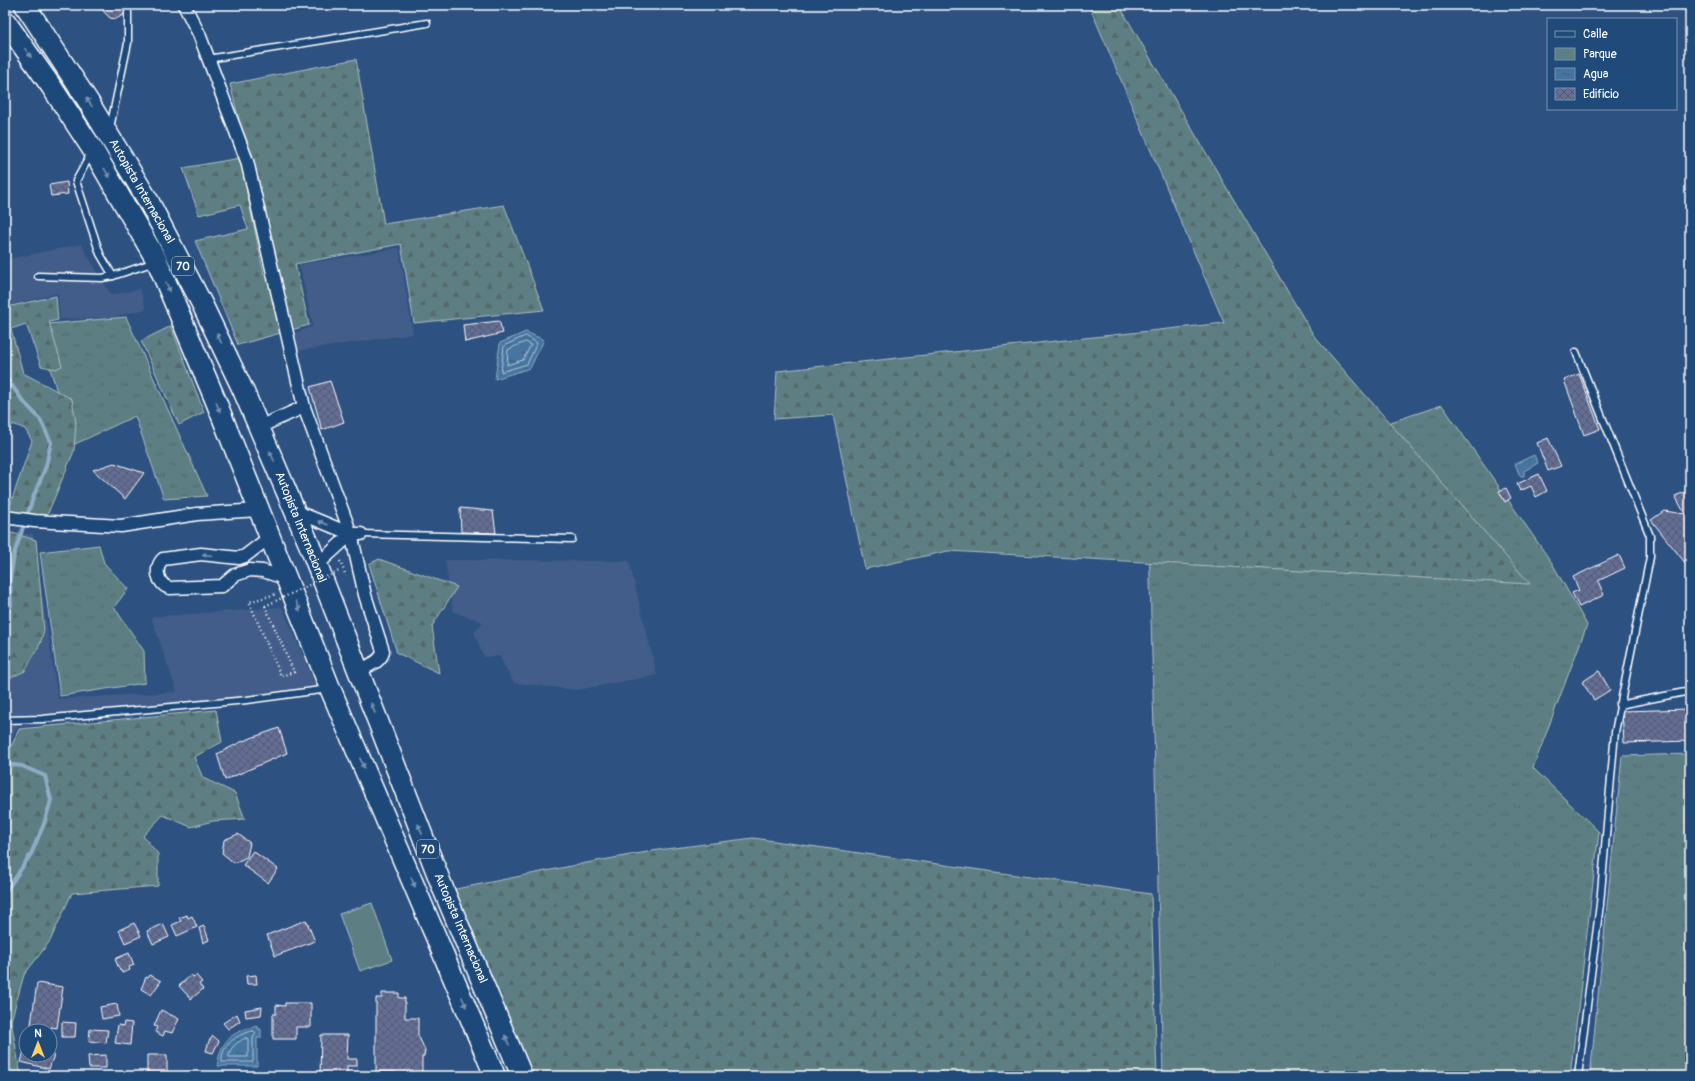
<svg xmlns="http://www.w3.org/2000/svg" width="1695" height="1081" viewBox="0 0 1695 1081" font-family="Pangolin,sans-serif">
  <style>
    .built { fill: #425d89 }
    .grass { fill: url(#grass-tufts); stroke: #aebfc1 }
    .forest { fill: url(#forest-firs); stroke: #aebfc1 }
    .green { fill: #5d7f83; stroke: #aebfc1 }
    .water { fill: url(#water-ripples); stroke: #8facc6 }
    .lines { fill: none; stroke-linecap: round; stroke-linejoin: round }
    .shore { stroke: #b4c7d9; stroke-width: 1 }
    .stream { stroke: #8facc6; stroke-width: 4 }
    .building { fill: url(#building-cross-hatch); stroke: #fff }
    .service-casing { stroke: #fff; stroke-width: 9 }
    .minor-casing { stroke: #fff; stroke-width: 15 }
    .trunk-casing { stroke: #fff; stroke-width: 23 }
    .path { stroke: #fff; stroke-width: 2.5; stroke-dasharray: 1 3; stroke-linecap: butt }
    .service { stroke: #1f4a7a; stroke-width: 6 }
    .minor { stroke: #1f4a7a; stroke-width: 12 }
    .trunk { stroke: #1f4a7a; stroke-width: 20 }
    .path-bridge { stroke: #fff; stroke-width: 2.5; stroke-dasharray: 1 3; stroke-linecap: butt }
    .oneway { fill: #7992af }
    .labels { text-anchor: middle; stroke-width: 3.5; stroke-linejoin: round; paint-order: stroke }
    .shield { fill: #1f4a7a; stroke: #bcc9d7; stroke-width: 1 }
    .shield-label { font-size: 11px; font-weight: bold; fill: #fff }
    .street-label { font-size: 12px; fill: #fff; stroke: #1f4a7a }
  </style>
  <defs>
    <pattern id="grass-tufts" width="24" height="20" patternUnits="userSpaceOnUse"><rect width="24" height="20" fill="#5d7f83"/><path d="M3 7l-1-3M5 7V3M7 7l1-3M15 17l-1-3M17 17v-4M19 17l1-3" fill="none" stroke="#55686a"/></pattern>
    <pattern id="forest-firs" width="22" height="20" patternUnits="userSpaceOnUse"><rect width="22" height="20" fill="#5d7f83"/><path d="M5 1l3.5 6h-7zM16 11l3.5 6h-7z" fill="#55686a"/></pattern>
    <pattern id="water-ripples" width="26" height="14" patternUnits="userSpaceOnUse"><rect width="26" height="14" fill="#4474a0"/><path d="M2 4q2-2 4 0t4 0M15 11q2-2 4 0t4 0" fill="none" stroke="#485e72"/></pattern>
    <pattern id="building-cross-hatch" width="8" height="8" patternUnits="userSpaceOnUse"><rect width="8" height="8" fill="#646e97"/><path d="M0 0l8 8M0 8l8-8" fill="none" stroke="#565a6a"/></pattern>
  </defs>
  <rect width="100%" height="100%" fill="#2d5180"/>
  <filter id="ink" filterUnits="userSpaceOnUse"><feTurbulence type="fractalNoise" baseFrequency=".025" numOctaves="2"/><feDisplacementMap in="SourceGraphic" scale="8" xChannelSelector="R" yChannelSelector="G"/><feConvolveMatrix kernelMatrix="1 2 1 2 8 2 1 2 1" color-interpolation-filters="sRGB"/></filter>
  <g filter="url(#ink)">
    <g class="built">
      <path d="M81 244 111 295 140 289 146 309 108 318 60 319 58 293 8 306 9 259Z"/>
      <path d="M399 248 413 334 296 351 290 335 313 326 301 271 298 265Z"/>
      <path d="M5 534H33L58 699 177 692 151 617 282 607 319 693 215 707 17 727 5 753Z"/>
      <path d="M445 560 629 561 657 675 577 690 514 683 499 656 484 657 474 633 483 622 453 612Z"/>
    </g>
    <g class="grass">
      <path d="M126 317 207 496 164 499 135 416 73 445 37 325Z"/>
      <path d="M1442 405 1552 563 1587 625 1533 768 1599 832 1570 1076H1163L1148 503Z"/>
      <path d="M99 545 104 563 128 589 114 607 144 651 145 683 60 696 40 552Z"/>
      <path d="M1690 754V1076H1590L1622 756Z"/>
    </g>
    <g class="forest">
      <path d="M1089 5H1119L1314 336 1530 584 948 551 865 569 833 415 774 419 777 371 1224 323Z"/>
      <path d="M356 59 384 224 504 205 544 310 414 323 401 244 295 264 309 325 238 345 195 241 248 229 240 205 199 215 183 168 240 158 264 274 276 269 230 84Z"/>
      <path d="M5 186H9L7 307 56 296 58 320 49 322 62 366 56 369 41 366 26 324 11 329 23 373 72 399 76 423 74 451 46 518 8 511 32 441 25 429 13 424 5 439Z"/>
      <path d="M171 326 204 412 179 425 141 341Z"/>
      <path d="M5 531 36 540 44 631 40 644 25 671 5 680Z"/>
      <path d="M379 559 457 587 432 626 439 673 397 653 369 564Z"/>
      <path d="M216 710 222 742 194 757 203 778 235 793 245 819 213 821 191 827 163 815 143 836 158 854V886L72 893 50 941 24 975 11 1021 20 1071 31 1076H5V761L19 729Z"/>
      <path d="M753 838 1151 894 1157 1076H531L451 890 586 863 658 850Z"/>
    </g>
    <path class="green" d="M372 903 392 960 360 971 339 914Z"/>
    <g class="water">
      <path d="M526 332 544 340 530 368 495 379 500 343Z"/>
      <path d="M1534 455 1538 463 1524 471V476H1520L1515 464Z"/>
      <path d="M258 1026V1029H261V1038H257V1066H218C218 1042 235 1029 258 1026Z"/>
    </g>
    <g class="lines">
      <g class="shore">
        <path d="M526 336 537 343 527 364 501 372 504 346Z"/>
        <path d="M526 342 531 345 523 360 507 365 508 350Z"/>
        <path d="M253 1031 256 1033 253 1038V1062H222C220 1045 239 1033 253 1031Z"/>
        <path d="M246 1038 248 1039V1057H229C228 1048 239 1041 246 1038Z"/>
      </g>
      <g class="stream">
        <path d="M5 376 23 401 40 419 51 442 46 466 33 498 14 554 10 580 11 605 5 619"/>
        <path d="M5 764 22 766 45 776 51 800 44 824 31 854 5 893"/>
      </g>
    </g>
    <g class="building">
      <path d="M103 5H140L116 19 110 18 105 13 102 9Z"/>
      <path d="M67 182 68 194 51 196 49 185Z"/>
      <path d="M499 321 503 333 465 342 463 325Z"/>
      <path d="M1579 374 1600 429 1584 435 1564 380Z"/>
      <path d="M330 381 344 422 322 430 310 387Z"/>
      <path d="M1548 438 1561 466 1548 471 1537 443Z"/>
      <path d="M114 463 144 473 125 499 93 470Z"/>
      <path d="M1539 474 1547 491 1536 497 1531 486 1520 491 1517 484Z"/>
      <path d="M1506 488 1511 498 1505 502 1499 491Z"/>
      <path d="M1690 490V569L1651 520 1664 511 1685 514 1675 496Z"/>
      <path d="M460 508 493 511 496 533 461 532Z"/>
      <path d="M1619 555 1625 568 1598 581 1604 595 1579 607 1572 593 1579 590 1573 577Z"/>
      <path d="M1599 671 1610 690 1594 700 1582 682Z"/>
      <path d="M1690 709V741L1624 743 1622 711Z"/>
      <path d="M279 728 287 753 225 780 217 754 243 741Z"/>
      <path d="M238 834 250 843 247 857 234 863 222 853 224 840Z"/>
      <path d="M253 851 278 869 268 883 243 865Z"/>
      <path d="M187 915 188 918 192 916 197 927 177 936 172 925 181 921 179 918Z"/>
      <path d="M306 920 315 941 275 956 267 935Z"/>
      <path d="M134 923 141 936 125 943 119 930Z"/>
      <path d="M163 924 169 937 153 944 147 931Z"/>
      <path d="M204 926 209 940 203 943 199 928Z"/>
      <path d="M129 953 134 965 129 967 130 970 122 973 121 970 120 971 115 959Z"/>
      <path d="M150 975 161 981 151 995 141 989 146 977 148 978Z"/>
      <path d="M191 975 193 977 196 975 202 982 199 984 203 989 191 999 179 986Z"/>
      <path d="M256 975 257 984H247L246 976Z"/>
      <path d="M37 983 63 987 57 1028 51 1027 50 1032 43 1031 44 1026 31 1024Z"/>
      <path d="M382 993H399V998H405V1018H418V1035L425 1050 424 1056 422 1057V1073H404V1076H395V1072H376V998H382Z"/>
      <path d="M285 1003H311V1027H296V1039H273V1014H276V1005L285 1006Z"/>
      <path d="M117 1004 119 1016 102 1019 100 1007Z"/>
      <path d="M262 1007 261 1015 246 1017 245 1010Z"/>
      <path d="M161 1010 179 1019 172 1033 165 1031 163 1036 155 1032 157 1027 154 1026Z"/>
      <path d="M237 1014 240 1021 228 1029 223 1023Z"/>
      <path d="M62 1022 76 1023 75 1037H62Z"/>
      <path d="M124 1022 132 1023 130 1045 115 1043 118 1025 123 1026Z"/>
      <path d="M90 1029 108 1030 106 1043 89 1041Z"/>
      <path d="M321 1035H348L347 1059H357V1066H347V1076H320Z"/>
      <path d="M213 1036 219 1041 213 1053 206 1051 209 1041Z"/>
      <path d="M25 1047 26 1055H50V1053L54 1055 49 1069 21 1062Z"/>
      <path d="M106 1055V1068H89L88 1056Z"/>
      <path d="M147 1055H167V1073L147 1072Z"/>
      <rect x="116" y="1073" width="9" height="3"/>
      <rect x="84" y="1074" width="19" height="2"/>
    </g>
    <g class="lines">
      <defs>
        <g id="service">
          <path d="M208 59 427 23"/>
          <path d="M110 128 128 43V12"/>
          <path d="M91 154 76 181 100 254 113 276 155 262"/>
          <path d="M38 276 102 278 113 276"/>
          <path d="M1576 352 1650 536V557L1615 732 1600 904 1578 1076"/>
          <path d="M361 534 572 539"/>
          <path d="M1619 705 1690 691"/>
          <path d="M5 720 42 719 247 700 328 689"/>
        </g>
        <g id="minor">
          <path d="M184 5 199 34 247 161 304 407 351 534 365 595 383 651C382 662 367 666 358 671"/>
          <path d="M259 427 304 407"/>
          <path d="M295 511 351 534H361"/>
          <path d="M5 517 34 521 121 526 197 514 259 510"/>
          <path d="M270 537 245 556 239 558 201 554 163 559C154 567 157 585 170 588L222 586 235 575 250 570 263 571 287 579"/>
          <path d="M317 565 351 534"/>
        </g>
        <g id="trunk">
          <path d="M25 5 88 101 149 202 202 304 243 390 309 544 444 891 522 1076"/>
          <path d="M5 21 51 86 93 150 157 261 215 399 330 688 495 1076"/>
        </g>
      </defs>
      <use href="#service" class="service-casing"/>
      <use href="#minor" class="minor-casing"/>
      <use href="#trunk" class="trunk-casing"/>
      <g class="path">
        <path d="M340 561 346 576"/>
        <path d="M265 606 294 672 281 676 249 602 276 594"/>
      </g>
      <use href="#service" class="service"/>
      <use href="#minor" class="minor"/>
      <use href="#trunk" class="trunk"/>
      <path class="path-bridge" d="M265 606 339 571"/>
    </g>
    <defs><path id="oneway-solid" d="M-6-.8H1V-3.2L6.5 0L1 3.2V.8H-6Z"/></defs>
    <g class="oneway">
      <use href="#oneway-solid" transform="translate(28 53) rotate(55)"/>
      <use href="#oneway-solid" transform="translate(89 102) rotate(-123)"/>
      <use href="#oneway-solid" transform="translate(107 173) rotate(59)"/>
      <use href="#oneway-solid" transform="translate(168 287) rotate(67)"/>
      <use href="#oneway-solid" transform="translate(219 338) rotate(-115)"/>
      <use href="#oneway-solid" transform="translate(218 407) rotate(69)"/>
      <use href="#oneway-solid" transform="translate(272 456) rotate(-113)"/>
      <use href="#oneway-solid" transform="translate(323 523) rotate(-157)"/>
      <use href="#oneway-solid" transform="translate(207 555) rotate(-175)"/>
      <use href="#oneway-solid" transform="translate(298 606) rotate(68)"/>
      <use href="#oneway-solid" transform="translate(373 708) rotate(-111)"/>
      <use href="#oneway-solid" transform="translate(362 763) rotate(67)"/>
      <use href="#oneway-solid" transform="translate(420 829) rotate(-111)"/>
      <use href="#oneway-solid" transform="translate(413 882) rotate(67)"/>
      <use href="#oneway-solid" transform="translate(464 1002) rotate(67)"/>
      <use href="#oneway-solid" transform="translate(507 1040) rotate(-113)"/>
    </g>
  </g>
  <g class="labels">
    <g class="shield">
      <rect x="172" y="257" width="22" height="18" rx="3"/>
      <rect x="417" y="840" width="22" height="18" rx="3"/>
    </g>
    <g class="shield-label">
      <text x="183" y="270">70</text>
      <text x="428" y="853">70</text>
    </g>
    <g class="street-label">
      <text transform="translate(142 191) rotate(60)" y="4">Autopista Internacional</text>
      <text transform="translate(301 527) rotate(68)" y="4">Autopista Internacional</text>
      <text transform="translate(461 928) rotate(67)" y="4">Autopista Internacional</text>
    </g>
  </g>
  <rect width="1695" height="1081" fill="none" stroke="#1f4a7a" stroke-width="20"/>
  <rect x="10" y="10" width="1675" height="1061" fill="none" stroke="#fff" stroke-width="1.5" filter="url(#ink)"/>
  <rect x="1547" y="18" width="130" height="92" fill="#1f4a7a" stroke="#7992af"/>
  <rect x="1555" y="31" width="20" height="6" fill="#1f4a7a" stroke="#7992af"/>
  <text x="1583" y="38" font-size="12" fill="#ffffff">Calle</text>
  <rect x="1555" y="48" width="20" height="12" fill="#5d7f83" stroke="#7992af"/>
  <text x="1583" y="58" font-size="12" fill="#ffffff">Parque</text>
  <rect x="1555" y="68" width="20" height="12" fill="url(#water-ripples)" stroke="#7992af"/>
  <text x="1583" y="78" font-size="12" fill="#ffffff">Agua</text>
  <rect x="1555" y="88" width="20" height="12" fill="url(#building-cross-hatch)" stroke="#7992af"/>
  <text x="1583" y="98" font-size="12" fill="#ffffff">Edificio</text>
  <g transform="translate(38 1043)"><circle r="19" fill="#1f4a7a" stroke="#7992af"/>
  <path d="M0-3L7 15L0 10L-7 15Z" fill="#ffd166"/>
  <text y="-6" font-size="11" font-weight="bold" text-anchor="middle" fill="#ffffff">N</text>
  </g>
</svg>
